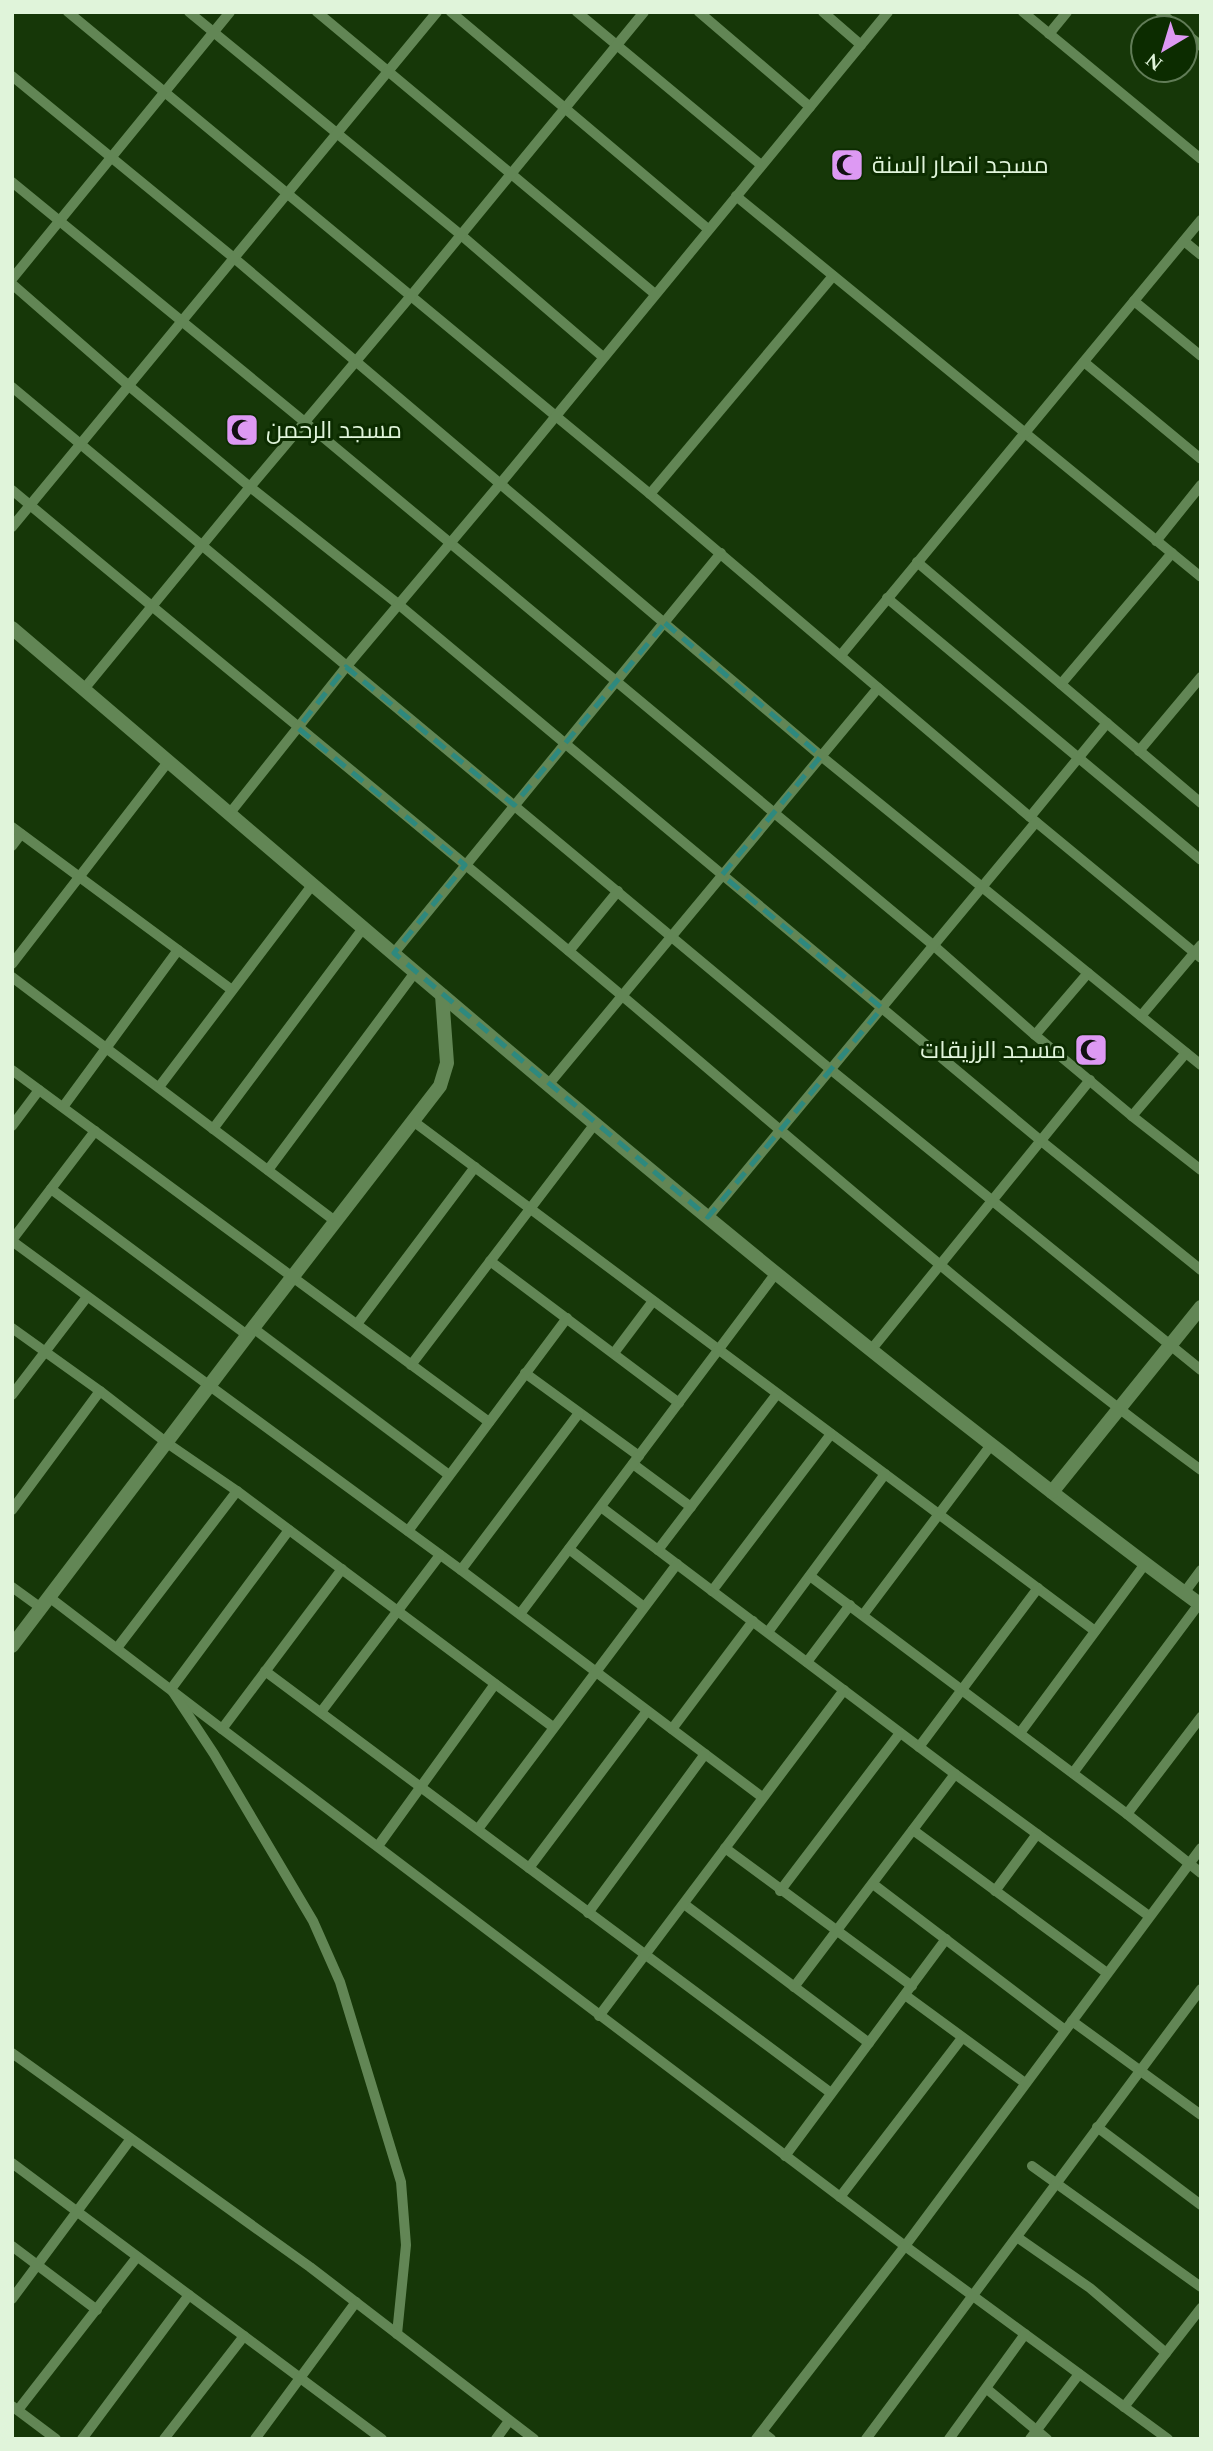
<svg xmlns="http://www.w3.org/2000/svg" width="1213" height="2451" viewBox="0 0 1213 2451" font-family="Spectral,Cairo,serif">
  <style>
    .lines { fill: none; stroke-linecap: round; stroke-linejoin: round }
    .street { stroke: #628655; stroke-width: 10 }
    .secondary { stroke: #628655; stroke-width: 14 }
    .marked { fill: none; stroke: #2e897e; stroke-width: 5; stroke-dasharray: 14 9; stroke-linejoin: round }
    .labels { text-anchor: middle; stroke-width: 6; stroke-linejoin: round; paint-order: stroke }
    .poi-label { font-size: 24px; fill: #e0f4da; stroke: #0c2c00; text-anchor: start }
  </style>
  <rect width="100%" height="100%" fill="#163708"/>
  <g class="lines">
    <g class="street">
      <path d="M68 12 650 494 1030 817 1201 958"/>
      <path d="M189 12 461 235 603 357"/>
      <path d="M317 12 655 294"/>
      <path d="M451 12 708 229"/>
      <path d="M577 12 761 165"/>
      <path d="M699 12 810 107"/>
      <path d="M823 12 861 45"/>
      <path d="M1023 12 1201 159"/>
      <path d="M1160 12 1179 28"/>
      <path d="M1185 33 1201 46"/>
      <path d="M1049 34 1067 12"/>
      <path d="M12 76 234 258 821 756 1201 1065"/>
      <path d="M12 182 306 423 933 945 1035 1035 1132 1116 1201 1170"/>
      <path d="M736 196 1201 577"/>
      <path d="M1184 241 1201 255"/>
      <path d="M12 279 230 12"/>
      <path d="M12 284 129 386 250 487 398 604 1040 1140 1201 1270"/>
      <path d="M1134 301 1201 356"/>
      <path d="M1084 362 1201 459"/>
      <path d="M12 387 830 1069 1201 1370"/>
      <path d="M12 490C214 659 419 824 620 994 811 1155 999 1322 1201 1470"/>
      <path d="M650 494 833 276"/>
      <path d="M12 527 437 12"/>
      <path d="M1156 541 1201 485"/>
      <path d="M917 562 1201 803"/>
      <path d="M887 598 1201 860"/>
      <path d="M841 655 1201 220"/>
      <path d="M1061 684 1172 553"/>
      <path d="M84 689 250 487 410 297 644 12"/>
      <path d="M1139 751 1201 677"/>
      <path d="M230 813 346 667 500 484 888 12"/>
      <path d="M1030 817 1107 723"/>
      <path d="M12 827 232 990"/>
      <path d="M12 846 21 834"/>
      <path d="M569 951 618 891"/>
      <path d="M394 953 721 553"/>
      <path d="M12 964 168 762"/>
      <path d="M12 977 335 1221"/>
      <path d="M1141 1016 1201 945"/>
      <path d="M1035 1035 1088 973"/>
      <path d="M12 1070 489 1422"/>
      <path d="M548 1085 878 688"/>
      <path d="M159 1087 313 884"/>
      <path d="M63 1107 178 950"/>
      <path d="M1132 1116 1186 1053"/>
      <path d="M413 1121 1095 1631"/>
      <path d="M12 1126 39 1090"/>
      <path d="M213 1129 364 927"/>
      <path d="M268 1170 416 971"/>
      <path d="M51 1189 247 1335"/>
      <path d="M708 1217 1036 822"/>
      <path d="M12 1240 95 1131"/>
      <path d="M12 1241 461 1570 762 1797"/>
      <path d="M490 1261 679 1403"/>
      <path d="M357 1324 475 1167"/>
      <path d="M12 1328 100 1391 167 1443 237 1491 553 1727"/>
      <path d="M253 1328 449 1475"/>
      <path d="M871 1350 1090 1080"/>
      <path d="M614 1353 653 1301"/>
      <path d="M411 1365 594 1125"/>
      <path d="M525 1373 639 1456"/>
      <path d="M12 1395 87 1297"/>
      <path d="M633 1464 691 1507"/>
      <path d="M601 1507 955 1774 1149 1916"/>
      <path d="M12 1510 100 1391"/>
      <path d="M408 1531 567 1318"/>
      <path d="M569 1549 644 1607"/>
      <path d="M658 1550 777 1394"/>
      <path d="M461 1570 579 1413"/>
      <path d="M810 1576 1127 1814 1201 1873"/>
      <path d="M12 1587 41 1608"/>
      <path d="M712 1591 831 1434"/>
      <path d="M1184 1593 1201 1570"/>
      <path d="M49 1597 222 1729 342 1569"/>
      <path d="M520 1614 776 1273"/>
      <path d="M863 1615 991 1445"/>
      <path d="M768 1632 885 1474"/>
      <path d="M117 1648 237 1491"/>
      <path d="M807 1662 850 1605"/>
      <path d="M265 1671 831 2093"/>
      <path d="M171 1689 214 1754 313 1921 340 1982 401 2182 406 2245 397 2334"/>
      <path d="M171 1689 289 1530"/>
      <path d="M321 1712 440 1555"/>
      <path d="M222 1729 905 2246 1168 2439"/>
      <path d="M672 1729 753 1621"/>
      <path d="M1020 1733 1145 1564"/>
      <path d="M919 1747 1038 1588"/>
      <path d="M1073 1773 1199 1604"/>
      <path d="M1127 1814 1201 1717"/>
      <path d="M478 1829 677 1564"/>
      <path d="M913 1830 1107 1973"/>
      <path d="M378 1846 495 1684"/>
      <path d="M725 1848 912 1986"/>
      <path d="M529 1868 647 1711"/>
      <path d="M873 1884 1065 2030"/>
      <path d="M780 1891 900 1733"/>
      <path d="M995 1891 1037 1834"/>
      <path d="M684 1904 869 2043"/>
      <path d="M588 1913 705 1754"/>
      <path d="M794 1987 955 1774"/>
      <path d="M905 1995 1025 2083"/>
      <path d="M599 2016 844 1690"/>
      <path d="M1072 2021 1201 2115"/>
      <path d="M12 2053 310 2267 534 2439"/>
      <path d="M1097 2127 1201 2205"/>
      <path d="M785 2156 946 1939"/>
      <path d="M12 2163 382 2439"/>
      <path d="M1032 2166 1201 2287"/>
      <path d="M840 2197 962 2038"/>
      <path d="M1017 2237 1090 2288 1166 2353"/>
      <path d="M12 2246 97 2310"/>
      <path d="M12 2299 130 2140"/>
      <path d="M987 2389 1047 2439"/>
      <path d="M12 2406 56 2439"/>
      <path d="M1124 2407 1201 2308"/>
      <path d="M18 2410 137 2257"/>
      <path d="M762 2432 771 2439"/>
      <path d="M82 2439 189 2295"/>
      <path d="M164 2439 244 2336"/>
      <path d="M255 2439 356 2302"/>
      <path d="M496 2439 509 2421"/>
      <path d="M756 2439 905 2246 1201 1848"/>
      <path d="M866 2439 1201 1989"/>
      <path d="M949 2439 1025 2334"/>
      <path d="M1030 2439 1079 2374"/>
    </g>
    <g class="secondary">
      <path d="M12 628C320 890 625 1157 943 1407 1029 1474 1113 1541 1201 1605"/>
      <path d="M1052 1492 1201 1307"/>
      <path d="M12 1646 253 1328 440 1086 447 1063 442 995"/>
    </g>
  </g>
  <path class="marked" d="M665 623 821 756 722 875 882 1008 708 1217 394 953 465 865 298 728 346 667 514 805Z"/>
  <defs>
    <symbol id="mosque-square" viewBox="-11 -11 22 22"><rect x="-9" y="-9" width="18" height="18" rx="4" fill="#dd99f3" stroke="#0c2c00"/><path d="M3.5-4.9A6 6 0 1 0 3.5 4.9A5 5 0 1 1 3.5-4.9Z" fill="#111"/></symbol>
  </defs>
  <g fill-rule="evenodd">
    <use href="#mosque-square" x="828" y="146" width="38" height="38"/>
    <use href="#mosque-square" x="223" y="411" width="38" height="38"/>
    <use href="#mosque-square" x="1072" y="1031" width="38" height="38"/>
  </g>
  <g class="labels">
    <g class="poi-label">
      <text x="872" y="173">مسجد انصار السنة</text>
      <text x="266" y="438">مسجد الرحمن</text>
      <text x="1066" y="1058" text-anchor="end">مسجد الرزيقات</text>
    </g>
  </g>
  <rect width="1213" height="2451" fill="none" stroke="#e0f4da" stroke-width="28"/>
  <g transform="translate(1164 49) rotate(218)"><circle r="33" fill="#0c2c00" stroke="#617c57" stroke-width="2"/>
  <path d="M0-5L12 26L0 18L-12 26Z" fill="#dd99f3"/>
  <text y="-10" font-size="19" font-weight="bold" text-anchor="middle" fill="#e0f4da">N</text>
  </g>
</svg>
